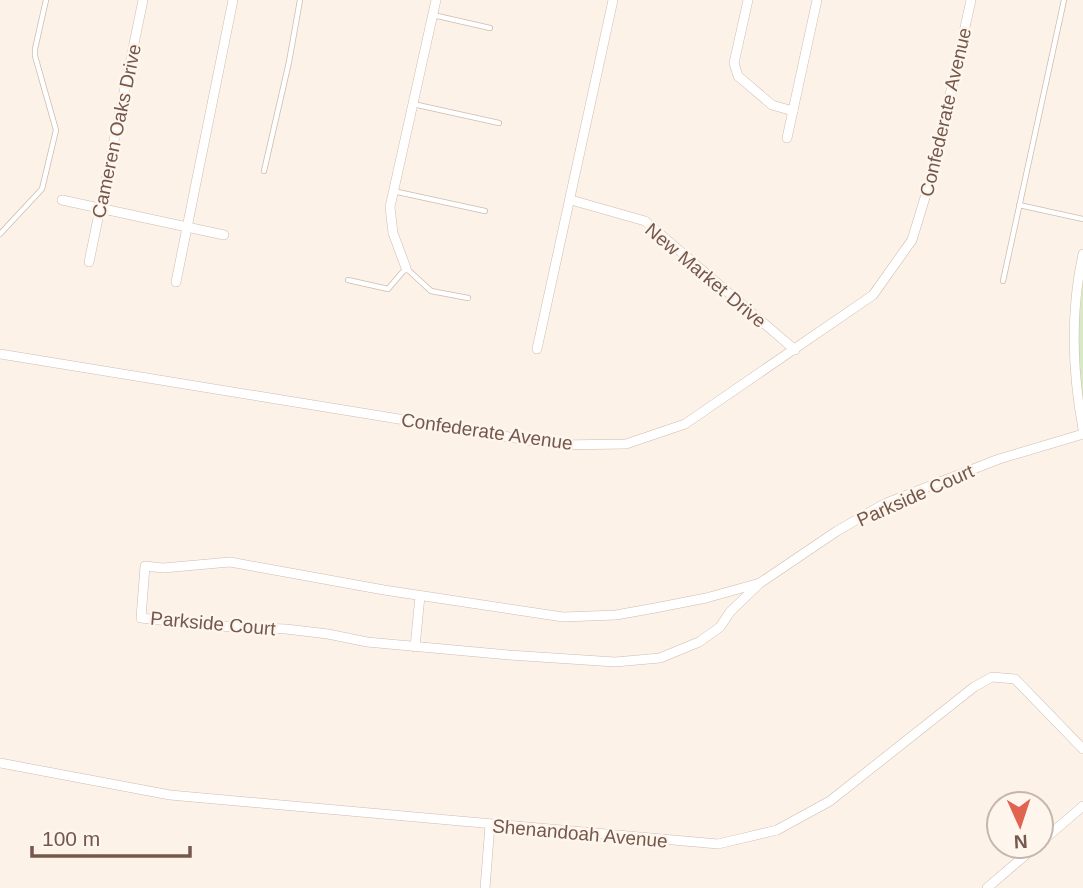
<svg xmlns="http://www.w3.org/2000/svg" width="1083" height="888" viewBox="0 0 1083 888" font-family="Helvetica,sans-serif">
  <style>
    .green { fill: #d7e9c5 }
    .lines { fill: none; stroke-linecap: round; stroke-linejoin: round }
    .lane-casing { stroke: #cfbbb0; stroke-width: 6 }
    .street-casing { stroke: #cfbbb0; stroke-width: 10 }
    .lane { stroke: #fff; stroke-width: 4.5 }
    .street { stroke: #fff; stroke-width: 9 }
    .labels { text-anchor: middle; stroke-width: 5; stroke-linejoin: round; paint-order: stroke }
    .street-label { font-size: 19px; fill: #75574c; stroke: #fef6ed }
  </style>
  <rect width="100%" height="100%" fill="#fcf2e7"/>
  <path class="green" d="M1083 278V409L1077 342Z"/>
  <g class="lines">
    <defs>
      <g id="lane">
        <path d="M433 15 490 28"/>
        <path d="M413 104 499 123"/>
        <path d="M264 171 289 62 300 0"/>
        <path d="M393 191 485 211"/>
        <path d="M1019 205 1083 219"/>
        <path d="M0 234 42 189 56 130 35 56V49L46 0"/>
        <path d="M348 280 388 289 406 268 431 291 468 298"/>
        <path d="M1003 281 1064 0"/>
      </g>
      <g id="street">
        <path d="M748 0 734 63 738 76 772 105 793 111"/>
        <path d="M787 138 817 0"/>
        <path d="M62 200 224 235"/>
        <path d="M571 200 645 221 795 350"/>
        <path d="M1083 254C1070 313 1072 370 1083 429"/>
        <path d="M89 262 143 0"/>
        <path d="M406 268 393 233 390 207 436 0"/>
        <path d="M176 282 233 0"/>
        <path d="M537 349 613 0"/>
        <path d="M0 354 558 445 626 444 685 424 873 295 912 240 934 168 971 0"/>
        <path d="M760 583 706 598 655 608 616 615 563 617 384 590 230 562 163 568 145 566 141 618 214 626 286 629 328 634 367 642 509 655 615 662 660 658 699 642 720 627 730 612 760 583 837 531 884 504 999 459 1083 434"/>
        <path d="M415 647 420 596"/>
        <path d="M0 763 170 795 718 844 777 830 830 801 974 687 992 677 1015 679 1083 749"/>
        <path d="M1041 842 1083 806"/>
        <path d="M485 888 490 825"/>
        <path d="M987 888 1036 846"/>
      </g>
    </defs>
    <use href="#lane" class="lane-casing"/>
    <use href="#street" class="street-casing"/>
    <use href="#lane" class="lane"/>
    <use href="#street" class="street"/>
  </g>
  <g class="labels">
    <g class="street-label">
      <text transform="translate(945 112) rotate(-77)" y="7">Confederate Avenue</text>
      <text transform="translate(116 131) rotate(-78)" y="7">Cameren Oaks Drive</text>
      <text transform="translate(706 275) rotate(40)" y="7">New Market Drive</text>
      <text transform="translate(487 431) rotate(8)" y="7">Confederate Avenue</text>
      <text transform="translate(915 495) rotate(-24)" y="7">Parkside Court</text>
      <text transform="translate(213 623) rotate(5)" y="7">Parkside Court</text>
      <text transform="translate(580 833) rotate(5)" y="7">Shenandoah Avenue</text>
    </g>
  </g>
  <g transform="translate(1020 825) rotate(177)"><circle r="33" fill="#fef6ed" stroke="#c7b6ad" stroke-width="2"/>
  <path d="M0-5L12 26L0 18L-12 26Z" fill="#e16450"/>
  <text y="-10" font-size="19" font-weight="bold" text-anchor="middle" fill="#75574c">N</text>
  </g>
  <path d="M32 846v10h158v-10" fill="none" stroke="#75574c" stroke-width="3.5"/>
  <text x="42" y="846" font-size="21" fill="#75574c" stroke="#fef6ed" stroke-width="5" paint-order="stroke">100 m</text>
</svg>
